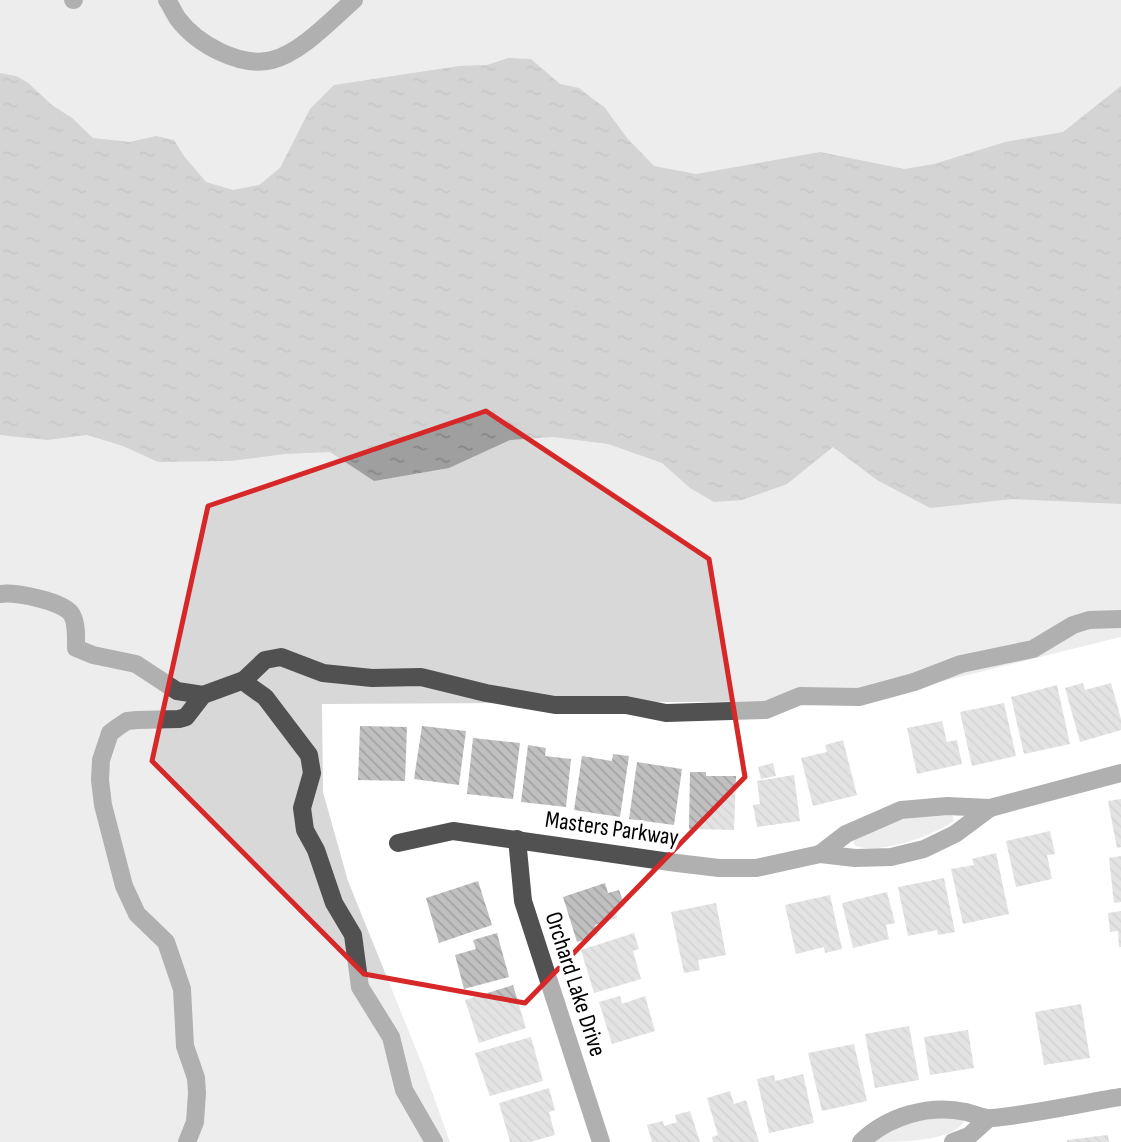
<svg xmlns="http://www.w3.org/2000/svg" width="1121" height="1142" viewBox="0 0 1121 1142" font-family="'Sofia Sans Condensed',sans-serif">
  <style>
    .green { fill: #d8d8d8 }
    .water { fill: url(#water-ripples) }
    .building { fill: url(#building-back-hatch) }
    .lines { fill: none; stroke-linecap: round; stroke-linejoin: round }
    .minor { stroke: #515151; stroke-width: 18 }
    .marked { fill: none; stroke: #d62828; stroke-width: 5; stroke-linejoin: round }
    .labels { text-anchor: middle; stroke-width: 7; stroke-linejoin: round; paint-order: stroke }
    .street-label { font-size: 24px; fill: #000; stroke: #fff }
  </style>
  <defs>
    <pattern id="water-ripples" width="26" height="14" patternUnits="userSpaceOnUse" patternTransform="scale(1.75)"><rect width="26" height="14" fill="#9f9f9f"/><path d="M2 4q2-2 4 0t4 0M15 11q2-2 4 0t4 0" fill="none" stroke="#878787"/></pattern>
    <pattern id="building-back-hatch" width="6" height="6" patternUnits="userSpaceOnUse" patternTransform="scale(1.75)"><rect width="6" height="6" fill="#c0c0c0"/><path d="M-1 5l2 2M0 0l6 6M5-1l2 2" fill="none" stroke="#a3a3a3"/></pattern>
  </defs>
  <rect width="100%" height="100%" fill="#fff"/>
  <g class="green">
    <path d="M0 0H1121V637L862 701 322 704 323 792 348 881 422 1064 450 1142H0Z"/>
    <path d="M947 814 953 816 954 821C933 836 877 856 854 845V840C889 821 907 816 947 814Z"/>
    <path d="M935 1118H960L964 1122C951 1142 898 1142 873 1142 892 1127 913 1122 935 1118Z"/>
  </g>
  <path class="water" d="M508 58 531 59 560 84 579 88 605 108 627 138 654 166 696 174 820 152 904 169 934 164 1005 142 1063 132 1121 86V504L1013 499 930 508 877 480 833 447 787 484 742 500 714 502 690 488 662 463 608 444 553 437 510 440 449 468 374 481 330 452 285 454 230 461 158 462 123 446 87 435 47 440 0 435V73L16 76 27 82 52 105 72 118 93 138 130 142 156 136 174 140 184 156 206 182 233 190 259 185 280 168 310 109 334 85 459 66 487 65Z"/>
  <g class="building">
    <path d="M1083 683 1085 690 1111 683 1121 719V730L1080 742 1065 688Z"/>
    <path d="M1057 685 1070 744 1024 754 1011 697Z"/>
    <path d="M1004 703 1016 756 972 766 960 712Z"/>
    <path d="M942 721 947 742 957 740 962 764 917 774 907 728Z"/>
    <path d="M360 726 407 727 405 781 358 780Z"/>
    <path d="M422 726 466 731 459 785 414 779Z"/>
    <path d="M473 738 520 743 513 799 467 794Z"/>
    <path d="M843 740 857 795 813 806 801 758 827 752 825 745Z"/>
    <path d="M528 745 546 748 545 756 571 759 566 807 521 802Z"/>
    <path d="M613 754 629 756 620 817 574 810 582 756 612 761Z"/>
    <path d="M637 762 682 769 674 825 629 819Z"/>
    <path d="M773 763 776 776 761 779 758 767Z"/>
    <path d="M690 772H706V776H736L734 830 689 829Z"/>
    <path d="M794 775 800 821 757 827 753 805 760 804 757 781Z"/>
    <path d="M1121 799V847L1117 848 1108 801Z"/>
    <path d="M1050 831 1055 854 1047 855 1052 879 1016 887 1006 841Z"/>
    <path d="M996 853 1009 914 963 924 951 869 974 865 972 859Z"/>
    <path d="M1121 856V902L1114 903 1109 858Z"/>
    <path d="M944 878 955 932 938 935 937 930 908 936 898 887Z"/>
    <path d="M478 881 492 925 439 943 426 898Z"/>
    <path d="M605 883 608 893 619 890 625 906 615 909 617 918 595 925 598 935 577 942 563 897Z"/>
    <path d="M887 892 895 923 886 925 889 939 853 948 842 903Z"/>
    <path d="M830 895 842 949 825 953 824 947 796 954 785 905Z"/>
    <path d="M716 903 726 955 698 960 700 970 684 973 671 912Z"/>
    <path d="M1121 911V947H1119L1118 931 1110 932 1108 913Z"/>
    <path d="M497 933 509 977 464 989 455 955 476 949 473 940Z"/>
    <path d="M634 933 639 949 633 951 641 979 594 993 581 950Z"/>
    <path d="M513 985 526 1028 479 1043 465 1000Z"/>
    <path d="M620 996 622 1004 645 996 655 1031 612 1044 599 1002Z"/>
    <path d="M1081 1004 1090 1058 1044 1065 1035 1012Z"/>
    <path d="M909 1026 919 1080 875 1088 865 1034Z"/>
    <path d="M968 1030 974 1068 930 1075 924 1037Z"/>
    <path d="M531 1037 543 1081 490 1096 475 1053Z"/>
    <path d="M854 1044 867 1101 822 1111 808 1053Z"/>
    <path d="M803 1074 814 1123 769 1133 757 1079 774 1075 775 1081Z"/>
    <path d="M549 1088 555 1110 549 1112 555 1135 530 1142H510L499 1103Z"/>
    <path d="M730 1091 734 1104 746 1100 759 1142H713L712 1137 718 1135 707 1098Z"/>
    <path d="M690 1111 700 1142H652L647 1125 663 1121 664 1126 677 1122 675 1115Z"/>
    <path d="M1108 1135 1109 1142H1067V1140Z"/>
  </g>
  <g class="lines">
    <g class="minor">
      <path d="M73 0H74"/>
      <path d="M167 0C171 6 174 13 178 19 197 44 240 68 272 60 301 53 332 19 354 0"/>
      <path d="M0 594C15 592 65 601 72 615 77 624 76 637 76 648L93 655 136 664 177 691 203 695"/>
      <path d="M244 680 248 685 265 697 309 755 312 773 302 808 305 830 316 850 334 903 353 935 360 987 391 1037 404 1090 434 1142"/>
      <path d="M517 839 523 901 601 1142"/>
      <path d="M398 843 453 831 677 863 719 868H756L820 854 855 858 891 857 924 849 955 834 990 808"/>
      <path d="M820 854 846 834 901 810 947 806 990 808 1121 773"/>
      <path d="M187 1142 195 1122 197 1093 196 1078 185 1046 182 989 166 942 137 914 124 886 103 805 100 780 101 760 110 733 118 727 127 721 137 720 179 719 186 717 203 695 244 680 265 660 281 657 323 673 372 678 421 677 486 693 555 705H626L666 713 766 710 800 696 859 697 914 682 961 664 1033 649 1073 625 1089 620 1121 619"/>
      <path d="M861 1142C888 1116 929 1104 966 1112 975 1114 983 1119 992 1118 1035 1114 1078 1104 1121 1097"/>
      <path d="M953 1142 969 1136 989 1118"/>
    </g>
  </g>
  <path d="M0 0H1121V1142H0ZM486 411 709 559 745 777 525 1003 364 974 152 761 208 506Z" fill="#fff" fill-opacity=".55" fill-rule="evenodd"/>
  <path class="marked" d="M486 411 709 559 745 777 525 1003 364 974 152 761 208 506Z"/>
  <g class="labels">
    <g class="street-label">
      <text transform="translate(612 828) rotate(8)" y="8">Masters Parkway</text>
      <text transform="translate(576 984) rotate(72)" y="8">Orchard Lake Drive</text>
    </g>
  </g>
</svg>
